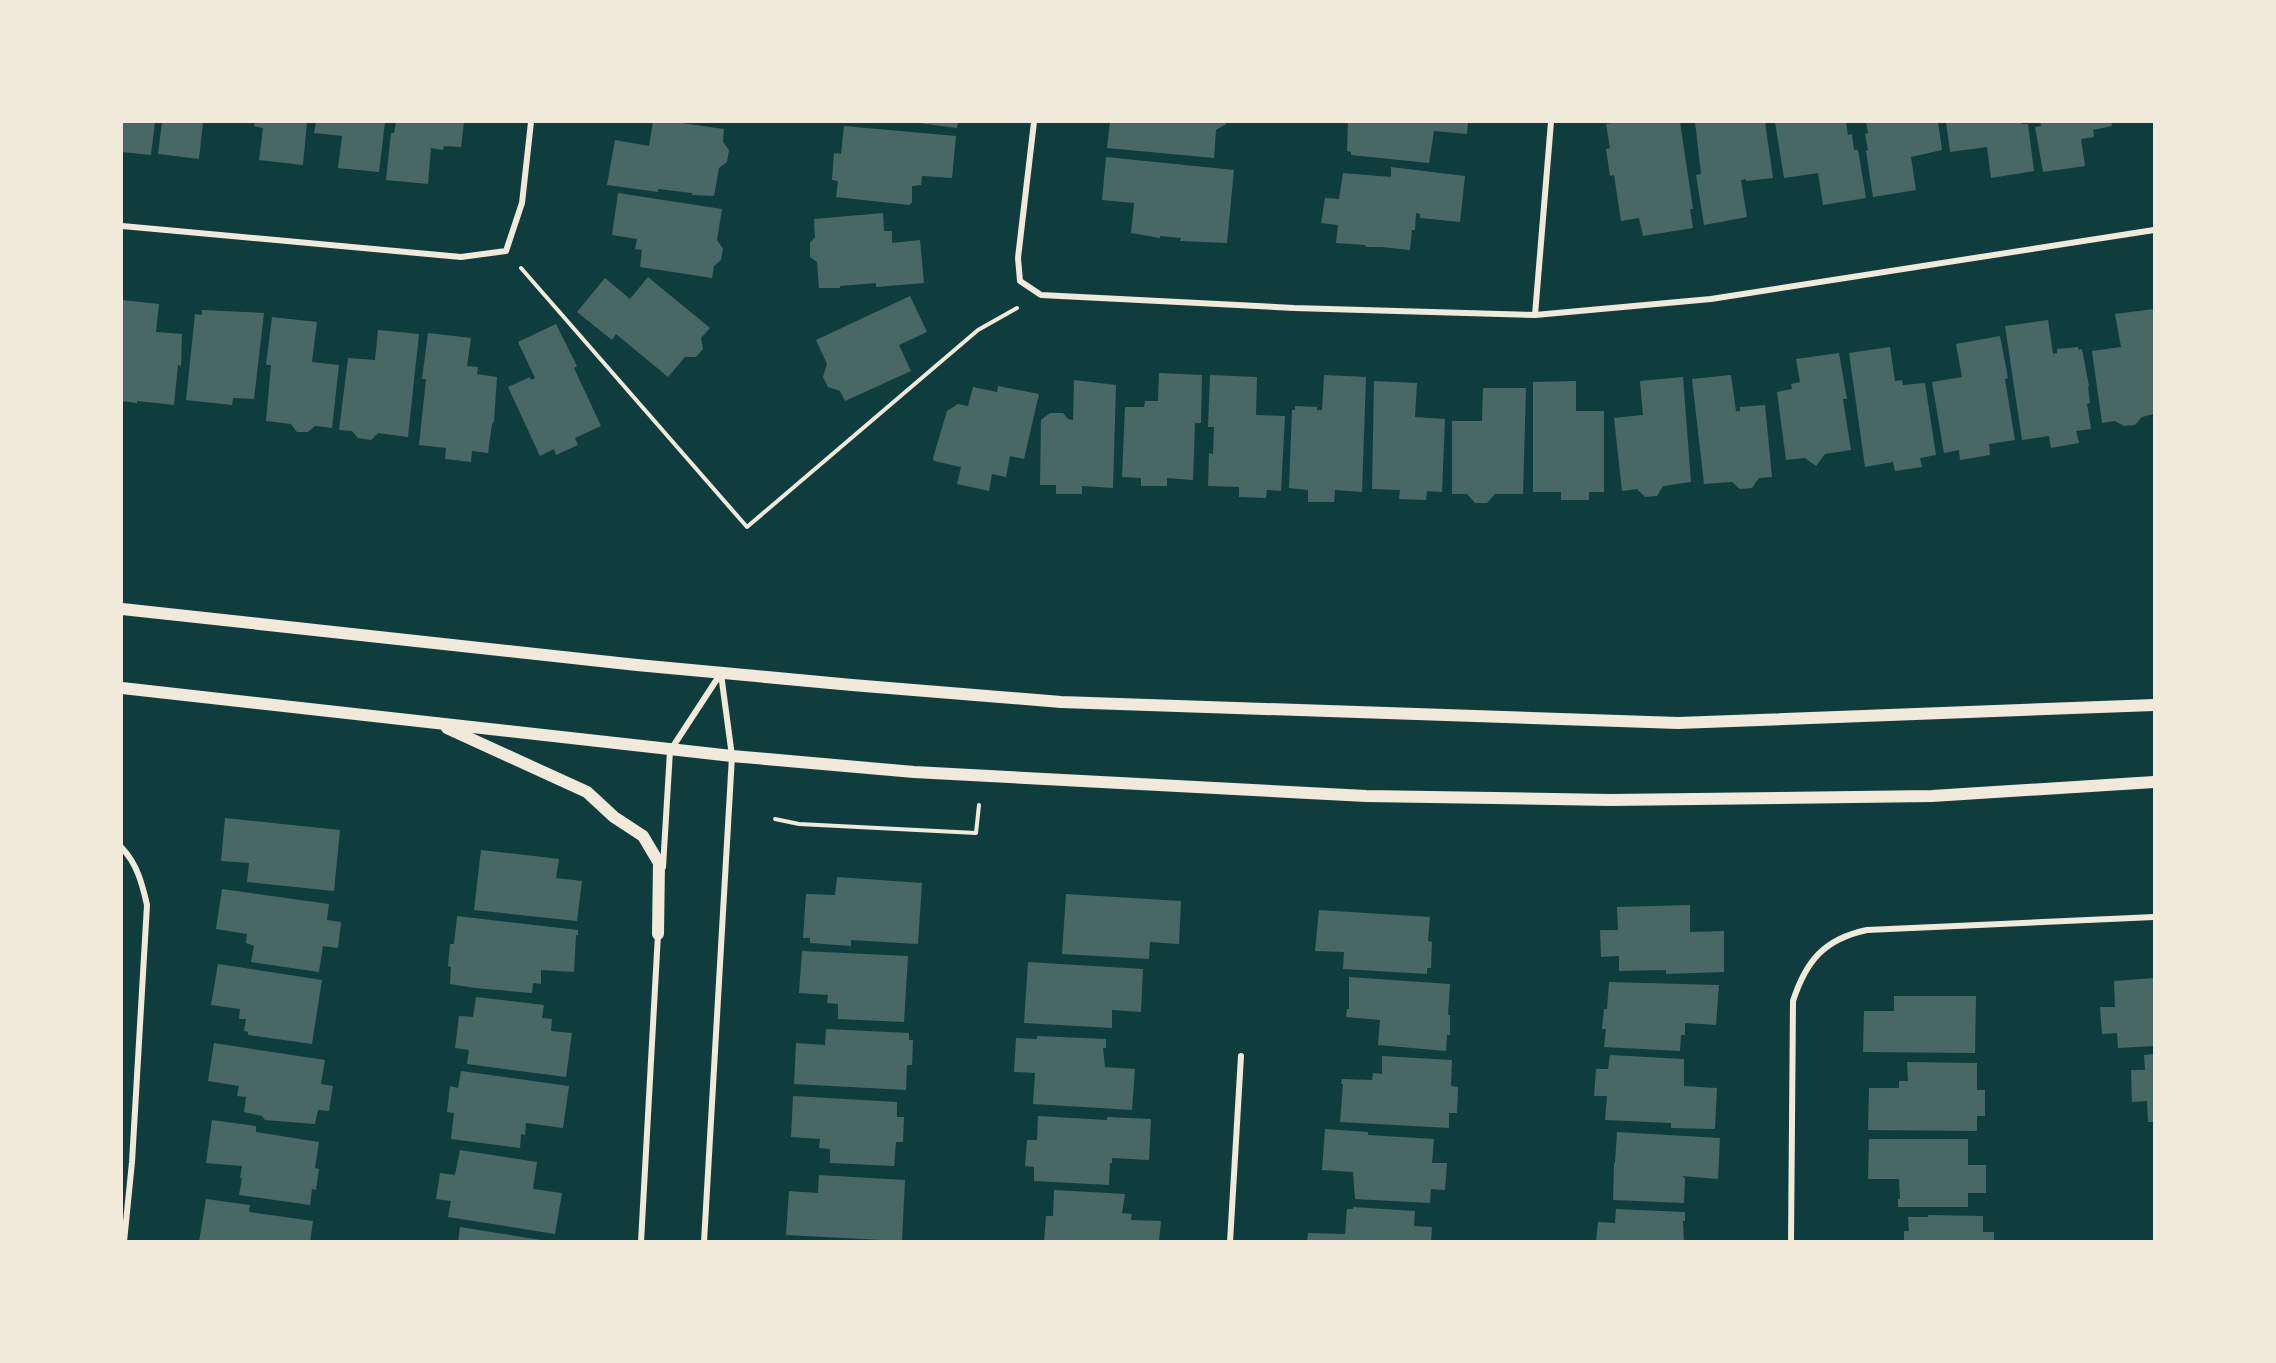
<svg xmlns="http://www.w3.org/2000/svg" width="2276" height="1363" viewBox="0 0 2276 1363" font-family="'Varela Round',sans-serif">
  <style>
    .building { fill: #486865 }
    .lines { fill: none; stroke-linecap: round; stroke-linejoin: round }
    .path { stroke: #f1e9da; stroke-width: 4 }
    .minor { stroke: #f1e9da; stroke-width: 6 }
    .secondary { stroke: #f1e9da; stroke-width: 12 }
  </style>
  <rect width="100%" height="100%" fill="#0f3d3e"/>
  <g class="building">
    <path d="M122 122H155L151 155 122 152Z"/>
    <path d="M162 122H203L199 159 158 154Z"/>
    <path d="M255 122H307L303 165 259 160 263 128 254 126Z"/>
    <path d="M316 122H385L379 172 338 168 342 136 314 133Z"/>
    <path d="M396 122H464L461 147 444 146 443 150 431 148 428 184 386 180 391 133H394Z"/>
    <path d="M653 122H674L724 129 723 142 729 150 727 162 719 168 714 196 692 195V193L658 189V192L607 185 615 140 649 146Z"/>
    <path d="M911 122H958L957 128Z"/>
    <path d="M1110 122H1226V124L1216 130 1214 158 1107 148Z"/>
    <path d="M1348 122H1468L1467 134 1434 131 1429 163 1351 155V152L1347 151Z"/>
    <path d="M1619 122H1680L1693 209H1690L1693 228 1643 236 1639 218 1621 221 1614 175 1610 176 1606 149 1610 148 1606 124Z"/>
    <path d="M1695 122H1765L1773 178 1746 181V179L1741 180 1747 217 1704 225 1696 175 1701 174Z"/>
    <path d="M1775 122H1846L1848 135 1852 134 1854 150H1858L1866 198 1823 205 1818 173 1784 178Z"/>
    <path d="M1866 122H1938L1942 150 1911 157 1916 190 1873 197 1866 151 1868 150 1865 134 1868 133Z"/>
    <path d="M1946 122H2021L2022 124H2028L2034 171 1991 178 1987 147 1950 152Z"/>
    <path d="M2040 122H2111L2112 126 2093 130 2094 137 2081 139 2085 166 2043 172 2035 127 2041 126Z"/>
    <path d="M844 126 956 136 952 178 922 176 921 185 912 186V203L909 205 836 197 838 181 832 180 834 153 841 154Z"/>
    <path d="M1106 157 1234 170 1227 243 1180 241 1181 238 1160 236V238L1131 233 1134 203 1102 200Z"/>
    <path d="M1391 167 1465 176 1460 222 1420 218V214L1416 213 1415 230H1412L1410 250 1382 247H1366L1365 245 1336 243 1338 225 1321 223 1325 198 1339 199 1343 173 1391 177Z"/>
    <path d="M618 193 722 209 717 240 723 249 721 260 714 266 712 278 640 267 642 250 635 249 637 239 612 235Z"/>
    <path d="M883 213 884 231H892V243L920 240 924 283 876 287V283L840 286V288H819L817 262 810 257V243L815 237 814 219Z"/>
    <path d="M648 277 710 328 701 338 703 349 696 357H685L668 377 616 334 612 340 577 312 605 278 630 299Z"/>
    <path d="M910 296 927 332 899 345 911 371 845 401 840 391 828 387 823 377 827 364 816 340Z"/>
    <path d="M122 300 159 304 156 332 182 334 181 366 178 365 174 405 137 401V403L122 401Z"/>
    <path d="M2154 309V414L2142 417 2135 425 2124 426 2115 421 2102 423 2092 351 2121 347 2115 314Z"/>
    <path d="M202 310 264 313 254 399 233 398 232 405 186 400 195 314 202 315Z"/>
    <path d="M272 317 317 322 312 362 339 365 332 428 315 426 308 432H297L291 424 266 421 271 365H266Z"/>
    <path d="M2048 320 2053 354 2057 353V349L2078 347 2079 350 2082 349 2089 386 2088 387 2090 403 2087 404 2091 429 2076 431 2079 443 2051 448 2049 436 2022 440 2005 326Z"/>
    <path d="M556 324 577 366 574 368 601 426 575 438 578 445 556 455 554 449 540 456 508 387 530 377 531 380 535 378 518 342Z"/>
    <path d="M378 330 419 334 408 437 378 433 371 440 358 438 352 431 339 430 348 358 375 360Z"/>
    <path d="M428 333 471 338 467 366 478 367 477 374 497 377 494 421 492 424 488 453 472 451 471 462 445 459 446 448 419 445 426 379H422Z"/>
    <path d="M2000 336 2008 378 2005 379 2015 440 1989 444 1990 455 1960 460 1959 450 1944 453 1932 382 1962 377 1956 344Z"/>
    <path d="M1890 347 1895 381 1902 380 1903 385 1925 383 1936 455 1920 458 1922 467 1895 471 1893 462 1865 467 1849 353Z"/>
    <path d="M1839 353 1847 399H1843L1851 450 1825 454 1816 466 1805 458 1786 460 1777 392 1792 389 1791 384 1800 382 1796 359Z"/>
    <path d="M1159 373 1202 375 1201 423H1195L1193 480 1167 478V486H1141V478L1122 477 1125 407H1144L1145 401H1158Z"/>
    <path d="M1210 375 1257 377 1256 415 1285 416 1281 491 1267 490 1266 498 1239 497V487L1208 486 1209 453 1213 454 1214 427H1208Z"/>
    <path d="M1324 375 1366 377 1362 492 1335 490 1334 502H1308V490L1289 488 1292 410H1295V406L1317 407V410H1322Z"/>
    <path d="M1731 375 1736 411H1740V407L1765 405 1772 477 1759 478 1752 488 1740 489 1732 482 1704 484 1692 379Z"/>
    <path d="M1683 377 1691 482 1663 486 1657 496 1645 497 1637 489 1622 491 1614 418 1643 415 1640 381Z"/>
    <path d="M1074 380 1116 385 1113 488 1082 486V494H1056V485H1040L1041 420 1050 413H1063L1068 419 1073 420Z"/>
    <path d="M1374 381 1417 383 1415 417 1445 419 1442 492 1427 491 1426 500 1399 499 1400 490 1372 489Z"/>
    <path d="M1576 381V411H1604V492H1589V500H1561V492H1533V382Z"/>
    <path d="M998 386 1039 394 1024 459 1010 456 1006 477 992 474 989 491 957 484 961 467 934 461 933 458 947 411 958 404 968 406 973 387 997 392Z"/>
    <path d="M1483 388H1526L1523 494H1495L1487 503H1475L1467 494H1452V421H1482Z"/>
    <path d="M225 818 340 830 334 891 247 882 249 863 221 861Z"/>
    <path d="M481 850 559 859 556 878 582 881 577 921 474 910Z"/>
    <path d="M837 877 922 883 918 944 851 940V946L810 943V938H803L806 894 835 895Z"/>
    <path d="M222 889 329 904 327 920 341 922 338 948 323 946 319 972 251 962 254 946 246 943 247 934 216 929Z"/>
    <path d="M1066 894 1181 901 1179 944 1150 942 1149 959 1062 954Z"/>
    <path d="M1690 905V932L1724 931V972L1666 974V970L1619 971V956L1601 957 1600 930H1618L1617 907Z"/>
    <path d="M1319 910 1430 917 1428 941 1432 942 1431 968H1427V974L1343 969 1344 952 1315 951Z"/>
    <path d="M457 916 578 930V935H576L574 972 541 970V984L533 983 532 993 475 988 450 984 451 967 448 966 450 944H454Z"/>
    <path d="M802 951 908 956 904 1022 838 1019V1004L827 1003 828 995 799 993Z"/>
    <path d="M1028 962 1143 969 1141 1012 1112 1010V1028L1024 1023Z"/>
    <path d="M218 964 322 980 312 1044 248 1035V1032L244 1031 246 1019H239L240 1009 211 1005Z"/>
    <path d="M1349 977 1450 984 1448 1015H1450V1035H1447L1446 1051 1378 1045 1380 1020 1346 1017 1347 1009H1349Z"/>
    <path d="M2154 978V1046L2118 1048 2117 1033 2102 1034 2100 1007H2115L2114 981Z"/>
    <path d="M1609 982 1719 985 1716 1025 1685 1023V1035H1681L1680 1051 1604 1047 1606 1029H1602L1604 1009H1607Z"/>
    <path d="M1894 996H1976L1975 1053 1863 1052 1864 1011H1894Z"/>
    <path d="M476 997 544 1005 542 1018 552 1019 551 1031 572 1033 566 1077 467 1064 469 1050 455 1048 459 1016 473 1017Z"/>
    <path d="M826 1029 909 1033V1040H913L912 1065H907L906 1090 794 1084 796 1043 825 1045Z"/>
    <path d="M1037 1036 1106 1039V1048H1103L1105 1067 1135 1069 1132 1110 1033 1104 1035 1073 1014 1072 1016 1038 1037 1039Z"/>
    <path d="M214 1043 325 1060 321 1084 333 1086 329 1111 318 1110 315 1124 265 1120 262 1116 244 1112 246 1097 237 1096 239 1086 208 1081Z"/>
    <path d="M2154 1054V1122H2148L2147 1101 2132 1102 2131 1070H2145L2144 1055Z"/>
    <path d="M1610 1055 1684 1059V1086L1717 1088 1715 1129 1671 1128V1123L1605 1120 1607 1096H1594L1596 1069H1608Z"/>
    <path d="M1382 1056 1452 1060 1451 1086 1458 1087 1457 1113H1449V1128L1340 1122 1343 1084H1341L1342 1079 1372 1080 1373 1073 1382 1074Z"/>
    <path d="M1907 1062 1977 1063V1090H1985V1116H1977V1131L1868 1130 1869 1088H1899V1081H1908Z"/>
    <path d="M461 1071 569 1086 563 1128 526 1123 525 1135 521 1134 520 1148 451 1139 454 1113 447 1112 450 1086 458 1088Z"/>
    <path d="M793 1096 897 1102V1117H904L903 1142H896L894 1166 830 1163V1149L819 1148 820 1139 791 1137Z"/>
    <path d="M1038 1116 1107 1120V1117L1151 1119 1149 1160 1112 1158V1163H1110L1109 1185 1034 1181V1167L1025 1166 1027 1140H1037Z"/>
    <path d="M212 1120 256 1126V1132L319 1142 315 1168 319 1169 316 1190 312 1189 310 1205 239 1195 242 1178H240L242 1166 206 1163Z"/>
    <path d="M1325 1129 1368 1132V1135L1434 1139 1432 1163H1447L1445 1190 1431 1189 1430 1203 1355 1199 1353 1172 1322 1170Z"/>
    <path d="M1617 1132 1720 1138 1718 1179 1682 1176 1685 1178 1684 1203 1613 1200 1614 1163H1615Z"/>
    <path d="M1869 1139H1968V1165H1986V1193H1968V1207H1898V1199H1900L1899 1179H1868Z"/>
    <path d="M460 1150 537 1162 533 1189 562 1193 555 1234 448 1217 451 1201 436 1199 440 1173 455 1175Z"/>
    <path d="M819 1175 905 1180 902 1241 786 1235 789 1191 818 1193Z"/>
    <path d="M1054 1190 1125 1194 1122 1213 1132 1214 1131 1220 1161 1221 1159 1242H1044L1046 1216H1053Z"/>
    <path d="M206 1199 250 1205 249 1212 313 1221 310 1242H199Z"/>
    <path d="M1353 1207 1415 1211 1414 1226 1432 1227 1431 1242H1307L1308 1233 1345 1234 1347 1209H1353Z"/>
    <path d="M1616 1209 1685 1212V1221H1683L1684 1242H1596L1598 1222 1615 1223Z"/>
    <path d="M1928 1215 1983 1216V1232H1994V1242H1904V1231H1909L1908 1217H1928Z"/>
    <path d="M460 1227 541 1240V1242H458Z"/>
  </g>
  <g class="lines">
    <g class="path">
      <path d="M521 268 747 527 978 330 1017 308"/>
      <path d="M775 819 799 824 976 833 979 805"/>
    </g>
    <g class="minor">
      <path d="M1034 122 1018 258 1020 281 1041 295 1294 308 1535 315 1711 299 2154 230"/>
      <path d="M122 226 461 257 506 251 522 203 531 122"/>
      <path d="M1535 315 1551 122"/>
      <path d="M122 848C137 864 142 883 147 905L132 1162 124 1242"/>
      <path d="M663 867 670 751 721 673"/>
      <path d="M641 1242 658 934"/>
      <path d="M704 1242 732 756 721 674"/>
      <path d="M1230 1242 1241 1056"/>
      <path d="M1791 1242 1793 1001C1806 961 1824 939 1867 930L2154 917"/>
    </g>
    <g class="secondary">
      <path d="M122 609 637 665 852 685 1061 702 1678 723 2154 705"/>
      <path d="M122 688 732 756 914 772 1366 796 1610 800 1932 796 2154 782"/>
      <path d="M447 728 587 792 614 817 643 836 659 863 658 934"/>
    </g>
  </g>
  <rect width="2276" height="1363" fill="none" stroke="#f1e9da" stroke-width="246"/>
</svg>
